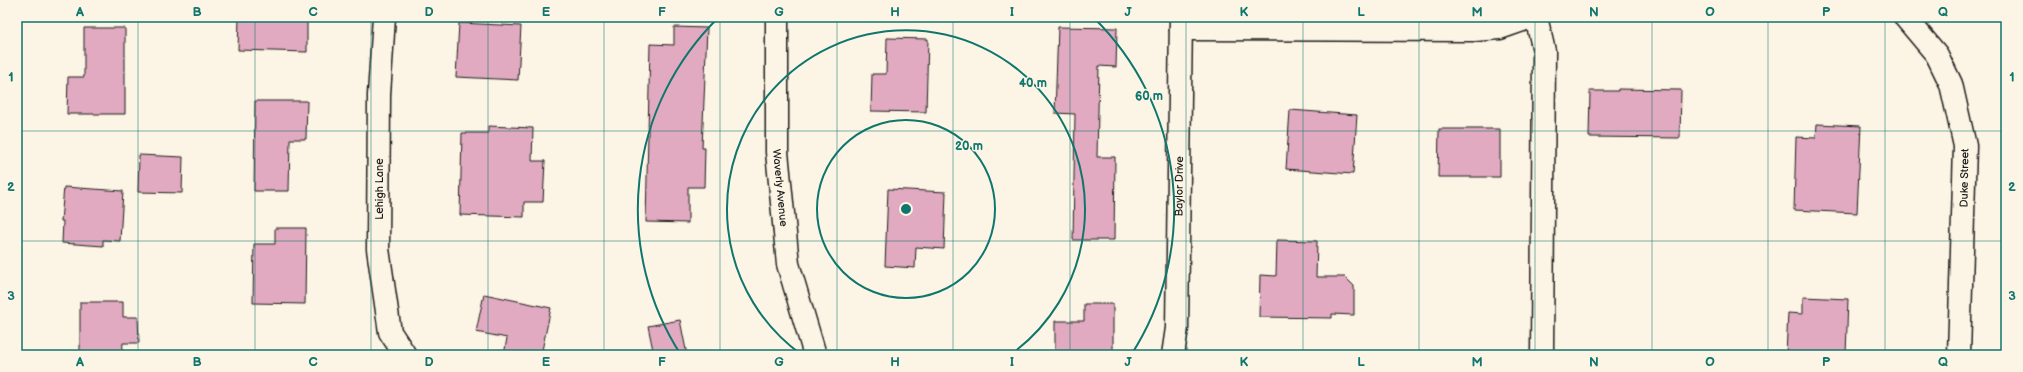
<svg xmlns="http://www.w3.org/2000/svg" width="2023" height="372" viewBox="0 0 2023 372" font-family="'Balsamiq Sans',sans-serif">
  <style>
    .building { fill: #e1aac0; stroke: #1c1c1c }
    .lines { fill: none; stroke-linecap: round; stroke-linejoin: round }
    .minor-casing { stroke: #1c1c1c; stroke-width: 25 }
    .minor { stroke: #fcf5e5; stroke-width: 22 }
    .grid { fill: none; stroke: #0f766e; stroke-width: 1; stroke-opacity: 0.55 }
    .ring { fill: none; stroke: #0f766e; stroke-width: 2 }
    .labels { text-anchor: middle; stroke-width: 3; stroke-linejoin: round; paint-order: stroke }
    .street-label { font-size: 11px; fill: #1c1c1c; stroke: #fcf5e5 }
    .centre { fill: #0f766e; stroke: #fcf5e5; stroke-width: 2 }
    .ring-label { font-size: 12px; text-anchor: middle; font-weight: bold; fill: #0f766e; stroke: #fcf5e5; stroke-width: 3; stroke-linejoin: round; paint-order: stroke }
    .neatline { fill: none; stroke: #0f766e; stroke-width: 1.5 }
    .grid-label { font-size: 13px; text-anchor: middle; font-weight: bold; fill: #0f766e }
  </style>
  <rect width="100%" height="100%" fill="#fcf5e5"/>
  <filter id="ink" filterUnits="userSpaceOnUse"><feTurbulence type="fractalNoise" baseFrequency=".025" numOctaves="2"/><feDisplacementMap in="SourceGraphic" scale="8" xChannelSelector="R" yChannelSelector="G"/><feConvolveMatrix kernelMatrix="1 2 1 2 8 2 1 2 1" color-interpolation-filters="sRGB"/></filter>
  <g filter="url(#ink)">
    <g class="building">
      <path d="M239 17H307V52L238 50Z"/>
      <path d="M459 23 521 26 518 80 456 77Z"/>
      <path d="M674 27 707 28 702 148H705L704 187H688V223L646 222 650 44 674 45Z"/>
      <path d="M1058 27 1117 28 1116 67 1099 66 1097 157H1115L1114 240H1073L1075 114 1055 113Z"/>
      <path d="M84 28H125V114H67L68 77H84Z"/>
      <path d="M887 38 928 39 926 112 871 111 872 74H886Z"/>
      <path d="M1618 89 1681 90 1680 138 1589 137 1590 91H1618Z"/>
      <path d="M255 101H307L306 139H290L289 191H254Z"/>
      <path d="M1290 110 1357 115 1353 174 1286 169Z"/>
      <path d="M1817 124 1861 126 1857 213 1794 210 1796 137 1816 138Z"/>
      <path d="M488 126 533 128 532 161H545L543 202H524V217L460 215 462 133H488Z"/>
      <path d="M1439 129H1500V177H1438Z"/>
      <path d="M139 155 183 157 182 193 138 192Z"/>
      <path d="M64 187 123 191 120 241 103 240V246L62 243 63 221H61Z"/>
      <path d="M888 189 946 192 944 249 916 247 915 268 885 266Z"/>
      <path d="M275 228H306L305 304 253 303 254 244H275Z"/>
      <path d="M1277 240 1317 241 1316 277H1345L1354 286V315L1332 314V318L1259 317 1260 275 1276 276Z"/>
      <path d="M484 294 551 308 541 355H504L507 338 476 332Z"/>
      <path d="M1803 297 1848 299 1846 355 1786 354 1788 313 1803 314Z"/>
      <path d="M80 302H123V317H138L139 343H123L122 355H80Z"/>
      <path d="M1084 304H1113V355H1055V321H1084Z"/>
      <path d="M680 320 687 355H654L648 326Z"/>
    </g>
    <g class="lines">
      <defs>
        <g id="minor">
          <path d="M384 17 379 95 378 249 390 332 405 355"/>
          <path id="s1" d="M777 17V152L788 264 815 355"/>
          <path d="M1536 17 1544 51 1542 355"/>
          <path d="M1905 17 1937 55 1951 84 1965 146 1959 355"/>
          <path d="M1181 29 1474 30 1500 28 1531 17"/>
          <path id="s2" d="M1173 355 1177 328 1181 17"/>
        </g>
      </defs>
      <use href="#minor" class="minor-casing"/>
      <use href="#minor" class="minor"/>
    </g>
  </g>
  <path class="grid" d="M138 17V355M255 17V355M371 17V355M488 17V355M604 17V355M720 17V355M837 17V355M953 17V355M1070 17V355M1186 17V355M1303 17V355M1419 17V355M1535 17V355M1652 17V355M1768 17V355M1885 17V355M17 131H2006M17 241H2006"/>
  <g class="ring">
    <circle cx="906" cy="209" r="89"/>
    <path d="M802 355A179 179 0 1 1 1010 355"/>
    <path d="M681 355A268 268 0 0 1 718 18M1094 18A268 268 0 0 1 1131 355"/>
  </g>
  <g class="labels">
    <g class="street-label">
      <text transform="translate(1964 178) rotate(-89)" y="4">Duke Street</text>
      <text dy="4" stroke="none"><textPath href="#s2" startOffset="169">Baylor Drive</textPath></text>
      <text dy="4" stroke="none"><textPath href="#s1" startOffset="171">Waverly Avenue</textPath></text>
      <text transform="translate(379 189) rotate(-90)" y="4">Lehigh Lane</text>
    </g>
  </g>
  <circle cx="906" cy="209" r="6" class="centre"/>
  <g class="ring-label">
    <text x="1033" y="87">40 m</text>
    <text x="1149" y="100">60 m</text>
    <text x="969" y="150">20 m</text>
  </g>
  <rect width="2023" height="372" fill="none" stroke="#fcf5e5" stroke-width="44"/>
  <rect x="22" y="22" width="1979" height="328" class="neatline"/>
  <g class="grid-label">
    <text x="80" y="16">A</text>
    <text x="197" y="16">B</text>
    <text x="313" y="16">C</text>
    <text x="429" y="16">D</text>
    <text x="546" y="16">E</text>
    <text x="662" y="16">F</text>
    <text x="779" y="16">G</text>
    <text x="895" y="16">H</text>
    <text x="1012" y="16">I</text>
    <text x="1128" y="16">J</text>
    <text x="1244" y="16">K</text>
    <text x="1361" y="16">L</text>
    <text x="1477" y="16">M</text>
    <text x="1594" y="16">N</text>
    <text x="1710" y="16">O</text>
    <text x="1826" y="16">P</text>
    <text x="1943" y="16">Q</text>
    <text x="11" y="81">1</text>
    <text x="2012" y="81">1</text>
    <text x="11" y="191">2</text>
    <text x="2012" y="191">2</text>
    <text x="11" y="300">3</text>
    <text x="2012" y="300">3</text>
    <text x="80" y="366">A</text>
    <text x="197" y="366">B</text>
    <text x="313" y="366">C</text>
    <text x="429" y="366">D</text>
    <text x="546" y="366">E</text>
    <text x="662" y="366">F</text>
    <text x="779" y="366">G</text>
    <text x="895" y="366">H</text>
    <text x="1012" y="366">I</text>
    <text x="1128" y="366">J</text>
    <text x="1244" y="366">K</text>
    <text x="1361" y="366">L</text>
    <text x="1477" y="366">M</text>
    <text x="1594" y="366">N</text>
    <text x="1710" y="366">O</text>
    <text x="1826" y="366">P</text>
    <text x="1943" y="366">Q</text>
  </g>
</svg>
